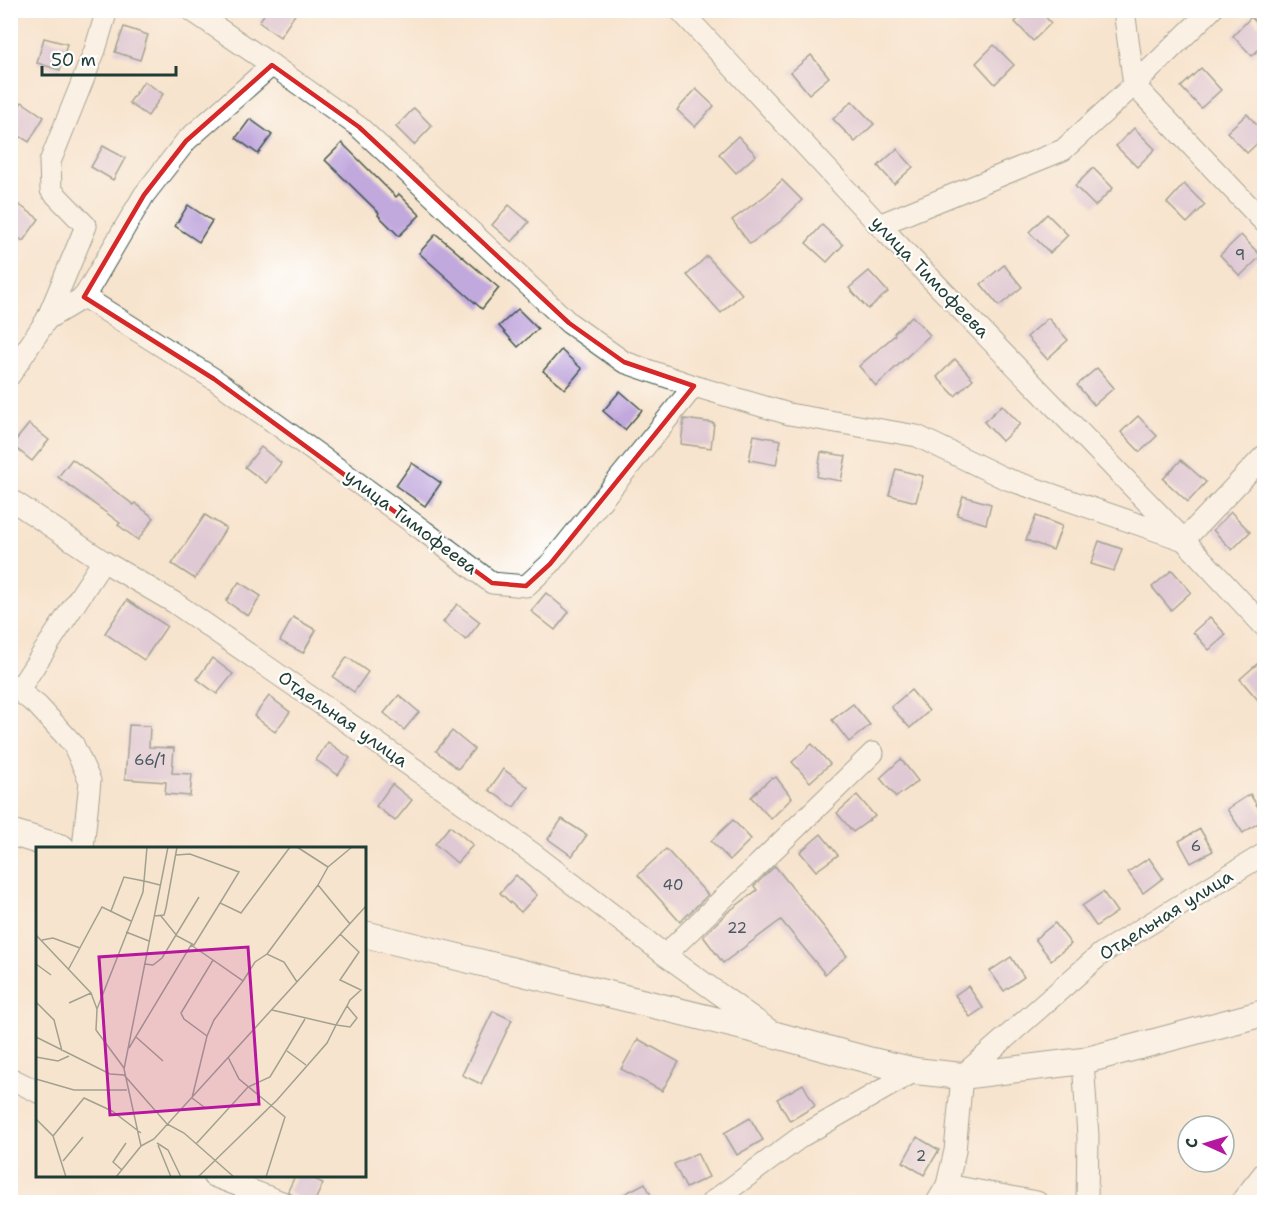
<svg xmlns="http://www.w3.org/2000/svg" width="1275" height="1213" viewBox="0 0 1275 1213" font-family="'Shantell Sans',sans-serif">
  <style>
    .building { fill: #c1a8dd }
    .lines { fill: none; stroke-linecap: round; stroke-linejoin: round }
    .minor-casing { stroke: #3f564b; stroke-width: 23 }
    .major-casing { stroke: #3f564b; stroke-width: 28 }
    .minor { stroke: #fff; stroke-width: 21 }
    .major { stroke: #fff; stroke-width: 26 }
    .marked { fill: none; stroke: #d62828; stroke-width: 4.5; stroke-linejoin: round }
    .labels { text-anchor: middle; stroke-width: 4.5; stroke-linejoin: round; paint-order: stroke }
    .number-label { font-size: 15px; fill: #48585e }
    .street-label { font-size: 18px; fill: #1f3d34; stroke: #fff }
    .inset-road { fill: none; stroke: #a1a190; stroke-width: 1.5 }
    .view { fill: #b5179e; fill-opacity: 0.15; stroke: #b5179e; stroke-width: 3 }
    .inset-edge { fill: none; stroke: #1f3d34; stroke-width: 3 }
  </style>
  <rect width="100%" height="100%" fill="#fff"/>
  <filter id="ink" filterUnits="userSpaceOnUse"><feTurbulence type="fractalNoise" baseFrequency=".0167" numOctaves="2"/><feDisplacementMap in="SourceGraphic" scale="12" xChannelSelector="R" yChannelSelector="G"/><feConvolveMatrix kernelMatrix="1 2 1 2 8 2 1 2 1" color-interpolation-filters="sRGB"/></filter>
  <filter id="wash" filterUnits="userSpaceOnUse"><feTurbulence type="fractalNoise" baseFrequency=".008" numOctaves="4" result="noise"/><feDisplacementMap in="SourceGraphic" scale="24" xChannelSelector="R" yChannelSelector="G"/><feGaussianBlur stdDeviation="1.35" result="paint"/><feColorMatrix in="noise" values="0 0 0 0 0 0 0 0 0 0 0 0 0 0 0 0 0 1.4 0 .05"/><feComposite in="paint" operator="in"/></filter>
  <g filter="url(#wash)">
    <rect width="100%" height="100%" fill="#f7e4ce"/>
    <g id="blocks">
      <g class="building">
        <path d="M267 10H298L280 37 259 22Z"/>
        <path d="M1027 10H1039L1051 23 1033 41 1015 22Z"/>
        <path d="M1251 17 1264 31V44L1252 56 1233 36Z"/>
        <path d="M124 27 148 35 140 60 115 52Z"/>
        <path d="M44 38 67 44 60 70 37 63Z"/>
        <path d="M994 45 1014 65 995 84 976 63Z"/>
        <path d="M811 55 829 77 809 94 791 72Z"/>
        <path d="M1201 68 1221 90 1201 108 1181 87Z"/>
        <path d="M144 81 163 94 148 116 129 103Z"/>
        <path d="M696 89 714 106 695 127 677 110Z"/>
        <path d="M852 101 874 124 855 142 833 119Z"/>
        <path d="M22 102 44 117 29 142 10 130V120Z"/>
        <path d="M414 108 432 126 414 145 396 127Z"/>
        <path d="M1247 114 1264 133V137L1247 153 1227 132Z"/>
        <path d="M250 119 272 135 258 154 236 138Z"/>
        <path d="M1134 128 1155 149 1137 167 1116 146Z"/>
        <path d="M738 136 756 155 736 173 719 154Z"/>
        <path d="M342 143 396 197 399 194 420 215 399 236 378 215 379 213 325 160Z"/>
        <path d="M103 146 125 158 113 180 91 167Z"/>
        <path d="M897 149 913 167 894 184 878 166Z"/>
        <path d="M1093 168 1113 188 1095 206 1075 186Z"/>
        <path d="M782 180 802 200 781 221 750 244 732 220 766 195Z"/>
        <path d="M1184 184 1205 205 1187 223 1167 203Z"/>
        <path d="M18 204 39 219 23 241 10 232V215Z"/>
        <path d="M188 205 212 221 199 242 175 226Z"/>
        <path d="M509 205 529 222 512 242 492 225Z"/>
        <path d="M1047 214 1068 235 1050 253 1029 232Z"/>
        <path d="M822 225 843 245 827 262 806 243Z"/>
        <path d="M436 234 499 288 482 309 419 253Z"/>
        <path d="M1241 235 1261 256 1240 276 1220 255Z"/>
        <path d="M707 256 742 294 721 313 687 275Z"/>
        <path d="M1004 265 1022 287 999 306 981 284Z"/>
        <path d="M869 271 888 292 868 309 849 288Z"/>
        <path d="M518 309 538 329 518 347 499 326Z"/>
        <path d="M912 316 930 335 876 386 859 366 895 335 894 333Z"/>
        <path d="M1048 318 1068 340 1047 359 1027 337Z"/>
        <path d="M561 350 582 369 565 389 543 371Z"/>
        <path d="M955 359 973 379 955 396 937 377Z"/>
        <path d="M1097 368 1114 388 1094 405 1077 385Z"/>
        <path d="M620 391 642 410 625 430 603 411Z"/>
        <path d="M1002 405 1020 424 1002 441 984 422Z"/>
        <path d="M1138 416 1157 436 1140 452 1121 432Z"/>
        <path d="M684 419 714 423 711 448 681 444Z"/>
        <path d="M29 424 49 440 32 461 12 445Z"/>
        <path d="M754 435 781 440 776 465 749 460Z"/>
        <path d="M261 447 281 463 266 483 245 467Z"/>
        <path d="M821 452 846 456 841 481 817 477Z"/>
        <path d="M72 459 134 505 135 503 154 518 138 540 118 525 120 523 58 477Z"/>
        <path d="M1181 460 1206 482 1188 502 1163 479Z"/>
        <path d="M412 463 441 483 425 506 396 486Z"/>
        <path d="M896 469 923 476 916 502 889 495Z"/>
        <path d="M963 496 991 504 986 524 957 515Z"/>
        <path d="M1231 512 1250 532 1232 550 1213 530Z"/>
        <path d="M205 515 226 528 195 579 172 564Z"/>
        <path d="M1036 516 1062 526 1053 550 1026 540Z"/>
        <path d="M1099 541 1122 549 1114 571 1091 564Z"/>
        <path d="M1172 570 1191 592 1171 610 1152 587Z"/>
        <path d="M239 582 261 596 248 616 226 601Z"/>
        <path d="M546 593 569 612 555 630 531 611Z"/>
        <path d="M127 600 167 626 144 660 105 633Z"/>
        <path d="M457 604 480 622 466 640 443 622Z"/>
        <path d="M293 617 316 630 303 653 280 641Z"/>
        <path d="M1210 617 1226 635 1209 650 1193 632Z"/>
        <path d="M347 657 368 672 354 692 333 677Z"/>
        <path d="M212 658 233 674 217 694 197 679Z"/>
        <path d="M1264 658V707L1240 679Z"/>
        <path d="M911 690 929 711 910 728 891 707Z"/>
        <path d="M399 695 419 712 404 730 384 713Z"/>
        <path d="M269 696 290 712 275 732 254 716Z"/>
        <path d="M853 704 870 725 849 742 832 720Z"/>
        <path d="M129 725 150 726 149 747 174 748 172 773 192 774 190 796 165 794 166 782 125 779Z"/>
        <path d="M452 731 474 749 458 769 436 751Z"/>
        <path d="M328 742 350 758 338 775 316 760Z"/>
        <path d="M812 744 830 764 810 782 792 762Z"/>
        <path d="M901 759 918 781 896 797 880 778Z"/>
        <path d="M503 769 528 787 514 807 489 790Z"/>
        <path d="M776 777 792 798 771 819 751 797 771 778 773 779Z"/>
        <path d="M392 784 412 800 395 821 376 806Z"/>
        <path d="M1250 794 1264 817V819L1243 833 1227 809Z"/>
        <path d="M857 795 875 816 853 832 837 813Z"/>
        <path d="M562 819 587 835 572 856 548 839Z"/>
        <path d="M733 820 751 839 730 860 711 841Z"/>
        <path d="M450 826 473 845 457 863 435 844Z"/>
        <path d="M1200 829 1213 851 1191 863 1179 841Z"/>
        <path d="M821 834 838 855 816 871 800 852Z"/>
        <path d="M666 849 708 895 680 922 638 875Z"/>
        <path d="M1149 858 1163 878 1143 893 1128 872Z"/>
        <path d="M775 866 847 956 825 974 781 920 723 963 703 936 728 912 757 890 754 886Z"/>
        <path d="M516 875 537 895 521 912 500 893Z"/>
        <path d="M1103 892 1117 912 1096 926 1082 906Z"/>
        <path d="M1055 923 1071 944 1051 960 1035 939Z"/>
        <path d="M1011 957 1024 977 1004 991 990 971Z"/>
        <path d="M968 986 983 1008 970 1017 955 995Z"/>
        <path d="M493 1011 512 1020 481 1084 462 1075Z"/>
        <path d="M638 1039 679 1062 662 1091 621 1069Z"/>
        <path d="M803 1084 815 1106 790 1121 777 1099Z"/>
        <path d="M750 1118 763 1140 737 1155 724 1133Z"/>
        <path d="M917 1137 939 1150 924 1175 903 1162Z"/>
        <path d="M697 1153 709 1177 686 1188 674 1164Z"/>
        <path d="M295 1176H308L323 1183 314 1203H308L292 1195 288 1191Z"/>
        <path d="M645 1183 655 1203H607Z"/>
      </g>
    </g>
  </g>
  <g filter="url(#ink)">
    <use href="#blocks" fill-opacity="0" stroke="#3f564b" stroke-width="1.5"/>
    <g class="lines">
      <defs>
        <g id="minor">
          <path d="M191 10 272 65"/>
          <path d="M680 10 879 225 1184 540 1264 626"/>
          <path d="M1124 10 1134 85 1264 222"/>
          <path d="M879 225 1063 150 1134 85 1211 10"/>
          <path d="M47 319 86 226 51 190 50 162 95 50 107 10"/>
          <path d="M10 375 47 319 84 297"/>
          <path d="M694 386 624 362 569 323 359 127 272 65 186 141 144 195 84 297 214 379 424 531 492 583 526 586 550 564 694 386 789 414 917 436 1004 478 1184 540 1264 456"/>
          <path d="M10 499 103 561 175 603 445 790 535 855 665 955 771 1031"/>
          <path d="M10 684 38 706 73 744 90 781 83 848"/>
          <path d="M18 691 103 561"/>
          <path d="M665 955 873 753"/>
          <path d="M1083 1061 1088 1136 1087 1202"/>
          <path d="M10 1078 38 1092"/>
          <path d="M213 1176 282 1202"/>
          <path d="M947 1185 1037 1202"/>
          <path d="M712 1202 802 1136 915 1071"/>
          <path d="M937 1202 947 1185 955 1151 962 1076 1102 953 1264 854"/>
          <path d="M1241 1202 1264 1173"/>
        </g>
        <g id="major">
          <path d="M10 832 62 848"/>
          <path d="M364 934 776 1035 872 1061 915 1071 962 1076 1083 1061 1264 1013"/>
        </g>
      </defs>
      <use href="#minor" class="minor-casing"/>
      <use href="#major" class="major-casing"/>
      <use href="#minor" class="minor"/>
      <use href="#major" class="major"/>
    </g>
  </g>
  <path d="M0 0H1275V1213H0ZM272 65 359 127 569 323 624 362 694 386 550 564 526 586 492 583 214 379 84 297 144 195 186 141Z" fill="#f7e4ce" fill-opacity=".55" fill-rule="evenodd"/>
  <path class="marked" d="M272 65 359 127 569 323 624 362 694 386 550 564 526 586 492 583 214 379 84 297 144 195 186 141Z"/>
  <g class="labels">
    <g class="number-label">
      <text x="1240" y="260">9</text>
      <text x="150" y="765">66/1</text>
      <text x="1196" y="851">6</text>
      <text x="673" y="890">40</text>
      <text x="737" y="933">22</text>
      <text x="921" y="1161">2</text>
    </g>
    <g class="street-label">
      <text transform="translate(930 277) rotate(46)" y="6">улица Тимофеева</text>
      <text transform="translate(411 522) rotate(37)" y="6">улица Тимофеева</text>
      <text transform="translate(343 719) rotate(35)" y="6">Отдельная улица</text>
      <text transform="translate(1166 915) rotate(-32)" y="6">Отдельная улица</text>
    </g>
  </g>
  <g transform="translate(36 847)">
    <rect width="330" height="330" fill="#f7e4ce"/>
    <path class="inset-road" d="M261 0 292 20M140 8 154 7 203 25 184 56 205 66 254 0M282 38 292 20 316 0M75 64 88 30 108 34 111 0M118 69 128 68 130 61 141 0M125 69 141 89 158 98 184 56M90 85 113 94M304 87 323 105 304 133 325 143 314 153 311 159 300 178 314 180 321 171 311 159M0 88 55 146 33 156M6 93 17 91 44 101M231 107 282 38 314 77M0 117 15 128M108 117 117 118 126 111 163 50M32 123 66 60 95 74M207 134 219 115 231 107 248 115 261 135M55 146 61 162 60 183 88 221M0 155 18 173 26 204M61 162 107 45 108 34 124 38M0 190 74 227 88 228 131 277 148 286 198 330M100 190 127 214M93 201 155 98 177 113M251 204 270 218M0 210 22 214 33 209M192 210 203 232 249 270 230 330M0 232 38 243H91M168 260 156 251 171 189 148 172 145 166 177 113 207 134 178 173 171 189M0 272 17 289 30 330M17 289 48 251 76 264 105 286M121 296 132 303 145 330M160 297 212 240 234 230 269 172M122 298 135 330M105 299 118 292 330 59M27 314 47 290M86 323 77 315 90 296M80 330 105 299 88 222 132 0M162 330 241 253 291 196 300 178 236 163"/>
    <path class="view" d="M212 100 223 257 74 268 63 110Z"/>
    <rect width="330" height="330" class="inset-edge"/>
  </g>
  <rect width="1275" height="1213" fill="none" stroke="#fff" stroke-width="36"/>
  <g transform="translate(1206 1144) rotate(274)"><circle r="28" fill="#ffffff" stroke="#a5b1ae" stroke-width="1.5"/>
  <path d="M0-4.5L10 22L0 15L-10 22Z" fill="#b5179e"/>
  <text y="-9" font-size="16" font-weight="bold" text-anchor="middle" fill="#1f3d34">С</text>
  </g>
  <path d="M42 66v9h134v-9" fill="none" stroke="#1f3d34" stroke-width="3"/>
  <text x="51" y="66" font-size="18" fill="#1f3d34" stroke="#ffffff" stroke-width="4.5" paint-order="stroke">50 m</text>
</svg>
